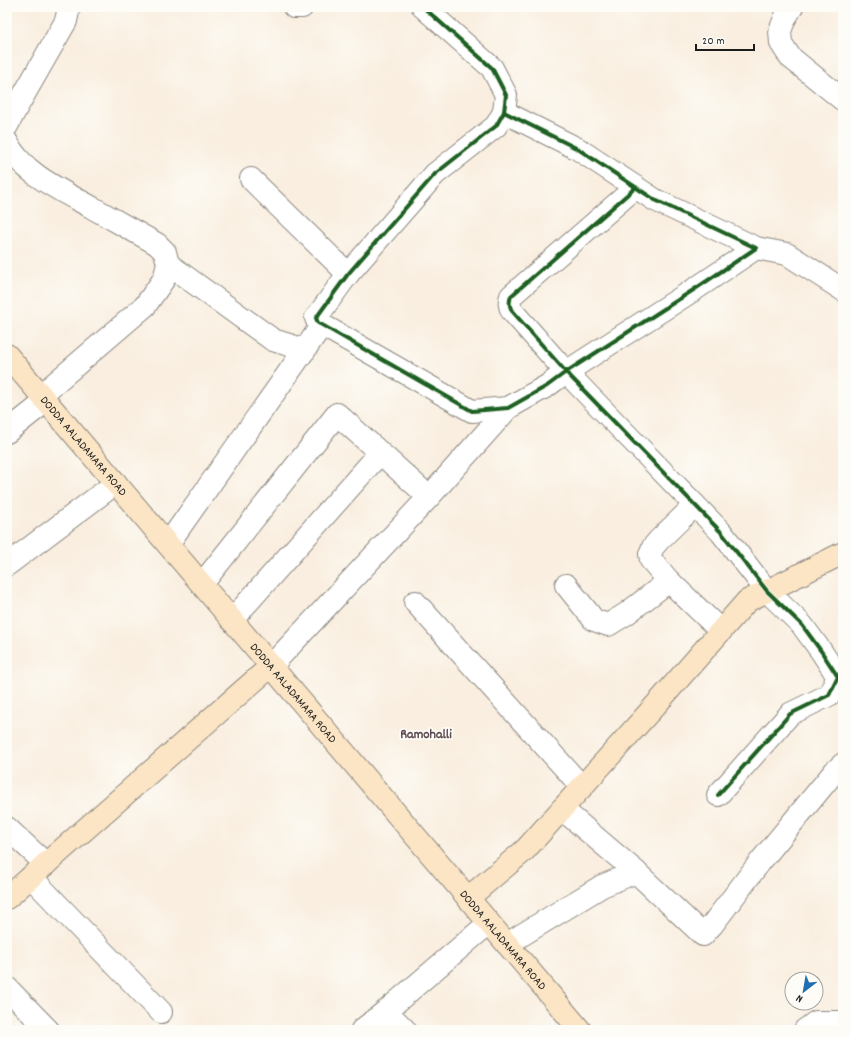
<svg xmlns="http://www.w3.org/2000/svg" width="850" height="1037" viewBox="0 0 850 1037" font-family="Dekko,sans-serif">
  <style>
    .lines { fill: none; stroke-linecap: round; stroke-linejoin: round }
    .street-casing { stroke: #8a857e; stroke-width: 24 }
    .secondary-casing { stroke: #8a857e; stroke-width: 24 }
    .street { stroke: #fff; stroke-width: 22 }
    .secondary { stroke: #fce5c4; stroke-width: 22 }
    .cycleway-casing { stroke: #fdfcf7; stroke-width: 6 }
    .cycleway { stroke: #1b5e20; stroke-width: 4 }
    .labels { text-anchor: middle; stroke-width: 3.5; stroke-linejoin: round; paint-order: stroke }
    .street-label { font-size: 12px; fill: #1c1c1c; stroke: #fdfcf7 }
    .quarter-label { font-size: 14px; font-weight: bold; fill: #604e54; stroke: #fdfcf7 }
  </style>
  <rect width="100%" height="100%" fill="#fdfcf7"/>
  <filter id="ink" filterUnits="userSpaceOnUse"><feTurbulence type="fractalNoise" baseFrequency=".025" numOctaves="2"/><feDisplacementMap in="SourceGraphic" scale="8" xChannelSelector="R" yChannelSelector="G"/><feConvolveMatrix kernelMatrix="1 2 1 2 8 2 1 2 1" color-interpolation-filters="sRGB"/></filter>
  <filter id="wash" filterUnits="userSpaceOnUse"><feTurbulence type="fractalNoise" baseFrequency=".012" numOctaves="4" result="noise"/><feDisplacementMap in="SourceGraphic" scale="16" xChannelSelector="R" yChannelSelector="G"/><feGaussianBlur stdDeviation="0.9" result="paint"/><feColorMatrix in="noise" values="0 0 0 0 0 0 0 0 0 0 0 0 0 0 0 0 0 1.4 0 .05"/><feComposite in="paint" operator="in"/></filter>
  <g filter="url(#wash)">
    <rect width="100%" height="100%" fill="#f9eedf"/>
  </g>
  <g filter="url(#ink)">
    <g class="lines">
      <defs>
        <g id="street">
          <path d="M294 7H302"/>
          <path d="M423 7 492 68 506 95 504 112 496 126 435 174 348 274 316 318 318 323 322 325 472 411 508 408 547 386 566 372 721 532 767 591 802 625 821 651 838 677 829 695 790 714 718 795"/>
          <path d="M792 7 785 18 780 31 781 43 790 57 843 100"/>
          <path d="M504 112 578 149 655 200 756 248 698 287 566 372 512 311C509 305 509 302 511 296L636 187"/>
          <path d="M7 126 18 105 66 21 69 7"/>
          <path d="M7 142C21 173 64 192 93 208 114 220 136 232 157 244L165 252 168 264 164 279 145 306 41 395"/>
          <path d="M251 179 348 274"/>
          <path d="M756 248 787 254 843 290"/>
          <path d="M168 264 273 340 305 350"/>
          <path d="M7 432 46 401"/>
          <path d="M168 544 322 325"/>
          <path d="M7 565 116 483"/>
          <path d="M669 581 651 560 650 554 653 547 659 540 695 505"/>
          <path d="M202 584 337 414 429 497 508 408"/>
          <path d="M566 585 594 620 608 625 626 614 669 581 721 631"/>
          <path d="M415 602 582 787"/>
          <path d="M232 620 380 453"/>
          <path d="M271 666 429 497"/>
          <path d="M562 809 636 872"/>
          <path d="M7 828 46 864"/>
          <path d="M31 877 161 1012"/>
          <path d="M507 944 602 886 636 872 703 935 712 925 760 862 802 811 835 771 843 764"/>
          <path d="M7 988 48 1030"/>
          <path d="M362 1030 386 1011"/>
          <path d="M405 1030 386 1011 489 923"/>
          <path d="M805 1030 816 1022H843"/>
        </g>
        <g id="secondary">
          <path id="s1" d="M7 355 580 1030"/>
          <path d="M7 898 271 666"/>
          <path d="M468 898 525 850 662 698 747 601 843 553"/>
        </g>
      </defs>
      <use href="#street" class="street-casing"/>
      <use href="#secondary" class="secondary-casing"/>
      <use href="#street" class="street"/>
      <use href="#secondary" class="secondary"/>
      <defs>
        <g id="cycleway">
          <path d="M423 7 492 68 506 95 504 112 496 126 435 174 348 274 316 318 318 323 322 325 472 411 508 408 547 386 566 372 721 532 767 591 802 625 821 651 838 677 829 695 790 714 718 795"/>
          <path d="M504 112 578 149 655 200 756 248 698 287 566 372 512 311C509 305 509 302 511 296L636 187"/>
        </g>
      </defs>
      <use href="#cycleway" class="cycleway-casing"/>
      <use href="#cycleway" class="cycleway"/>
    </g>
  </g>
  <g class="labels">
    <g class="street-label">
      <text dy="4" stroke="none"><textPath href="#s1" startOffset="119">DODDA AALADAMARA ROAD</textPath></text>
      <text dy="4" stroke="none"><textPath href="#s1" startOffset="443">DODDA AALADAMARA ROAD</textPath></text>
      <text dy="4" stroke="none"><textPath href="#s1" startOffset="767">DODDA AALADAMARA ROAD</textPath></text>
    </g>
    <g class="quarter-label">
      <text x="426" y="738">Ramohalli</text>
    </g>
  </g>
  <rect width="850" height="1037" fill="none" stroke="#fdfcf7" stroke-width="24"/>
  <g transform="translate(804 991) rotate(211)"><circle r="19" fill="#fdfcf7" stroke="#a3a29f"/>
  <path d="M0-3L7 15L0 10L-7 15Z" fill="#1f6fb2"/>
  <text y="-6" font-size="11" font-weight="bold" text-anchor="middle" fill="#1c1c1c">N</text>
  </g>
  <path d="M696 44v6h58v-6" fill="none" stroke="#1c1c1c" stroke-width="2"/>
  <text x="702" y="44" font-size="12" fill="#1c1c1c" stroke="#fdfcf7" stroke-width="3" paint-order="stroke">20 m</text>
</svg>
